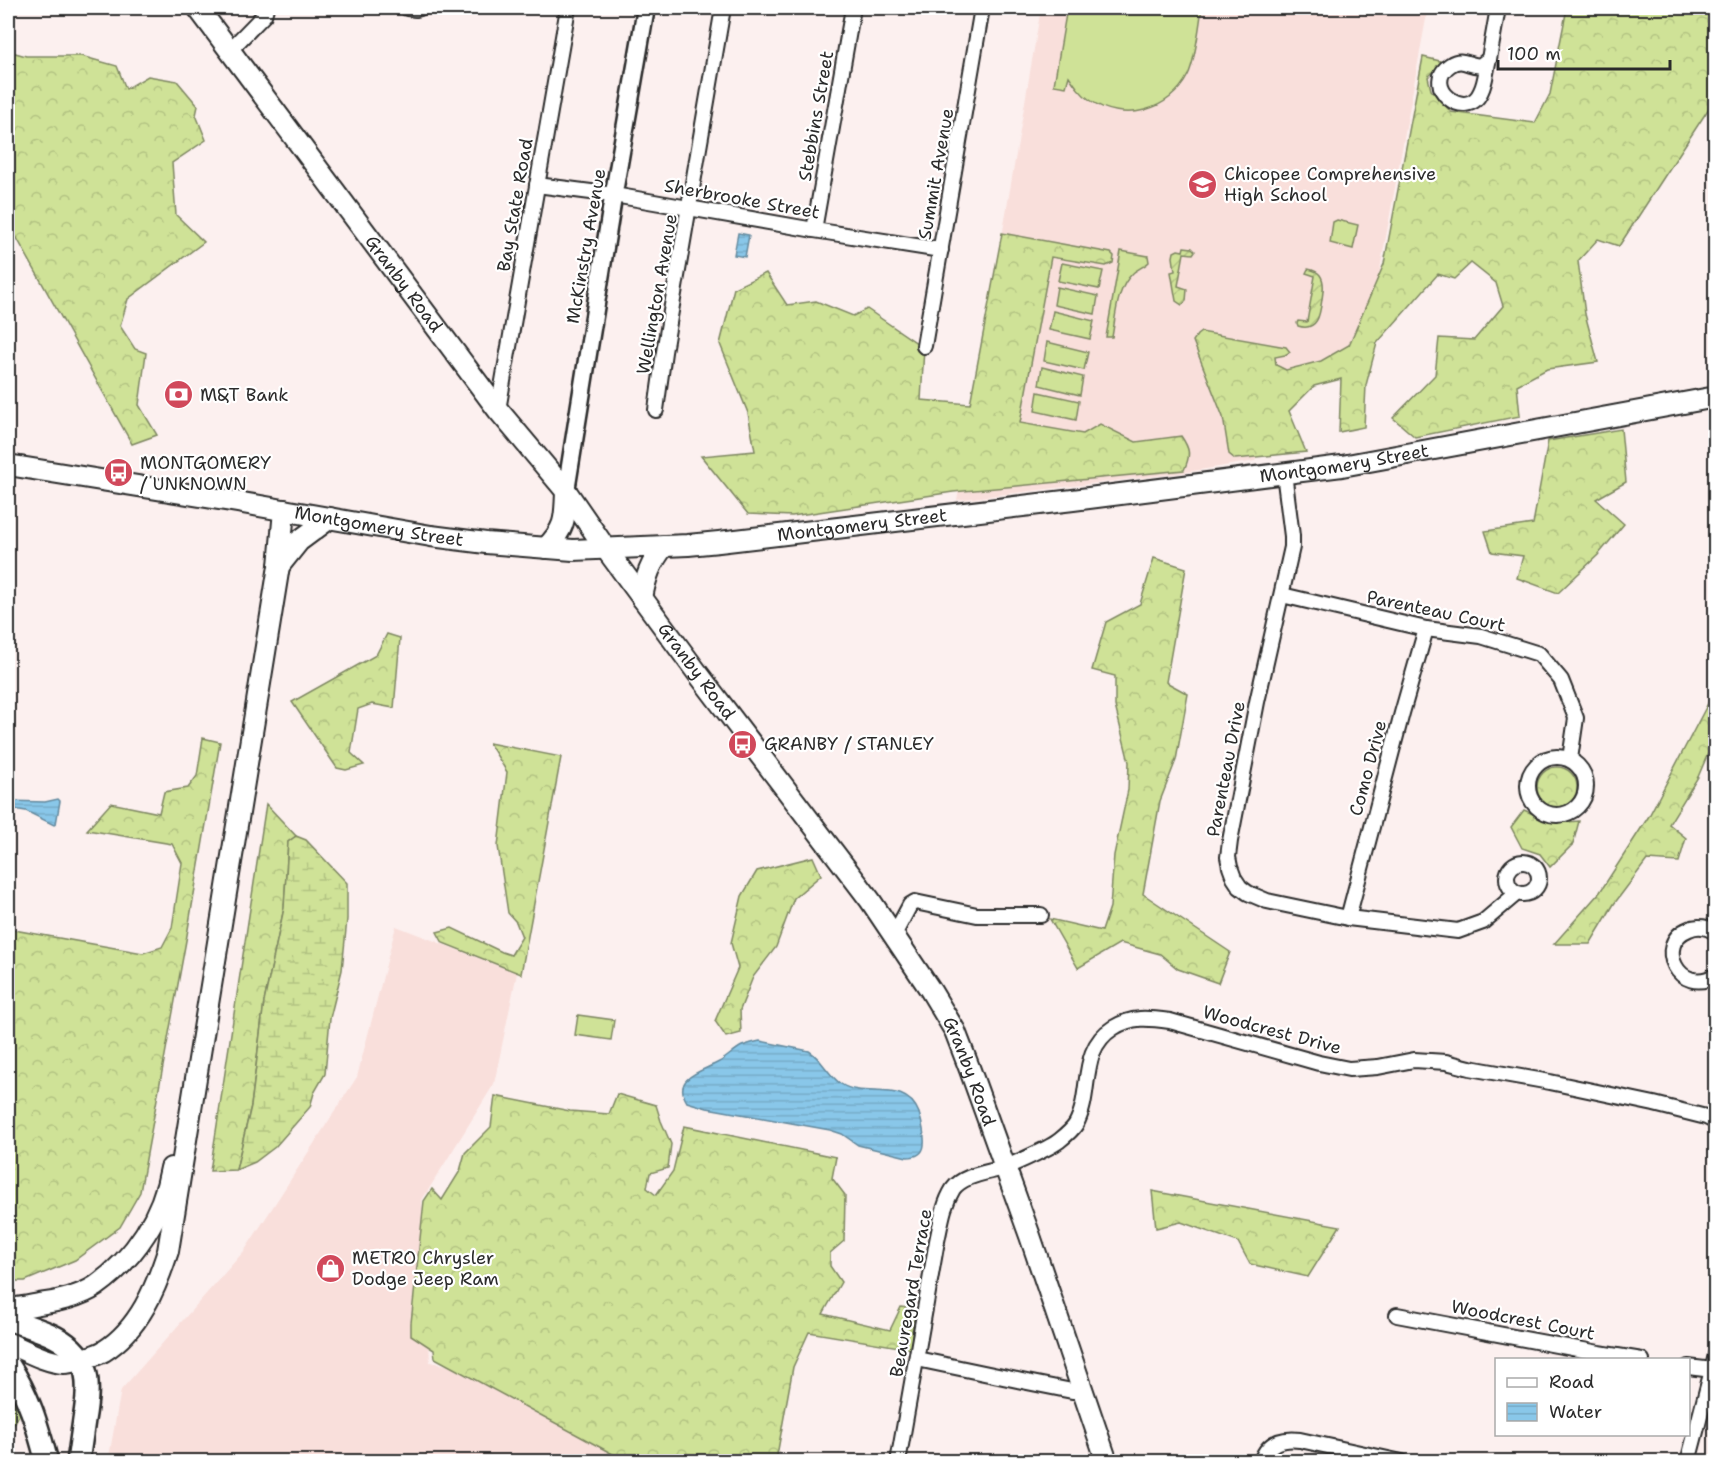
<svg xmlns="http://www.w3.org/2000/svg" width="1723" height="1469" viewBox="0 0 1723 1469" font-family="'Shantell Sans',sans-serif">
  <style>
    .built { fill: #f9dfdb }
    .grass { fill: #cfe297; stroke: #7d8661; stroke-width: 1.5 }
    .forest { fill: url(#forest-crowns); stroke: #7d8661; stroke-width: 1.5 }
    .wetland { fill: url(#wetland-marsh); stroke: #7d8661; stroke-width: 1.5 }
    .garden { fill: url(#garden-furrows); stroke: #7d8661; stroke-width: 1.5 }
    .water { fill: url(#water-rules); stroke: #63899d; stroke-width: 1.5 }
    .lines { fill: none; stroke-linecap: round; stroke-linejoin: round }
    .minor-casing { stroke: #2b2b2b; stroke-width: 18 }
    .tertiary-casing { stroke: #2b2b2b; stroke-width: 21 }
    .secondary-casing { stroke: #2b2b2b; stroke-width: 24 }
    .primary-casing { stroke: #2b2b2b; stroke-width: 26 }
    .minor { stroke: #fff; stroke-width: 14 }
    .tertiary { stroke: #fff; stroke-width: 16 }
    .secondary { stroke: #fff; stroke-width: 20 }
    .primary { stroke: #fff; stroke-width: 21 }
    .labels { text-anchor: middle; stroke-width: 4.5; stroke-linejoin: round; paint-order: stroke }
    .street-label { font-size: 18px; fill: #2b2b2b; stroke: #fff }
    .poi-label { font-size: 18px; fill: #2b2b2b; stroke: #fff; text-anchor: start }
  </style>
  <defs>
    <pattern id="forest-crowns" width="20" height="18" patternUnits="userSpaceOnUse" patternTransform="scale(1.5)"><rect width="20" height="18" fill="#cfe297"/><path d="M2 6a3 3 0 1 1 6 0M12 15a3 3 0 1 1 6 0" fill="none" stroke="#b2c282"/></pattern>
    <pattern id="wetland-marsh" width="20" height="14" patternUnits="userSpaceOnUse" patternTransform="scale(1.5)"><rect width="20" height="14" fill="#cfe297"/><path d="M1 5h8M5 5V1M11 12h8M15 12V8" fill="none" stroke="#b2c282"/></pattern>
    <pattern id="garden-furrows" width="10" height="10" patternUnits="userSpaceOnUse" patternTransform="scale(1.5)"><rect width="10" height="10" fill="#cfe297"/><path d="M-1 1l2-2M0 10L10 0M9 11l2-2" fill="none" stroke="#b2c282"/></pattern>
    <pattern id="water-rules" width="6" height="5" patternUnits="userSpaceOnUse" patternTransform="scale(1.5)"><rect width="6" height="5" fill="#89c7e9"/><path d="M0 2.5h6" fill="none" stroke="#76abc8"/></pattern>
  </defs>
  <rect width="100%" height="100%" fill="#fcf0ef"/>
  <filter id="ink" filterUnits="userSpaceOnUse"><feTurbulence type="fractalNoise" baseFrequency=".0167" numOctaves="2"/><feDisplacementMap in="SourceGraphic" scale="12" xChannelSelector="R" yChannelSelector="G"/><feConvolveMatrix kernelMatrix="1 2 1 2 8 2 1 2 1" color-interpolation-filters="sRGB"/></filter>
  <g filter="url(#ink)">
    <g class="built">
      <path d="M1041 8H1428L1382 258 1362 377 1299 365 1255 461 1181 473 957 500Z"/>
      <path d="M396 926 517 973 494 1084 422 1200 430 1362 451 1366 636 1461 108 1462 121 1390 245 1250 357 1077Z"/>
    </g>
    <g class="grass">
      <path d="M1067 8H1202C1199 27 1196 58 1188 75 1170 111 1123 124 1090 100 1081 94 1075 85 1069 76L1066 87 1054 85Z"/>
      <path d="M1337 220 1358 225 1353 249 1330 243 1333 222Z"/>
      <path d="M1121 251 1148 256 1149 262C1144 267 1137 269 1133 273 1116 289 1116 316 1112 337H1106Z"/>
      <path d="M1062 263 1103 271 1099 289 1058 281Z"/>
      <path d="M1057 287 1098 296 1095 314 1054 305Z"/>
      <path d="M1053 311 1094 321 1090 339 1049 330Z"/>
      <path d="M1047 342 1088 352 1084 370 1044 361Z"/>
      <path d="M1042 367 1083 377 1080 395 1039 385Z"/>
      <path d="M1038 392 1079 401 1076 420 1035 411Z"/>
      <path d="M578 1015 614 1020 611 1040 575 1035Z"/>
    </g>
    <g class="forest">
      <path d="M1567 8H1715V99L1619 246 1598 239 1578 261 1585 314 1598 362 1547 369 1517 385 1520 416 1415 437 1393 418 1435 375 1439 338 1474 340 1503 306 1496 283 1471 263 1454 279 1438 274 1377 343 1366 385 1364 427 1339 432 1341 379 1314 386 1289 411 1306 452 1235 459 1229 454 1223 417 1193 341 1197 335 1201 332 1286 347 1290 352 1285 355 1275 357 1276 365 1286 370 1321 361 1349 345 1384 264 1423 57 1444 62 1428 77 1431 90 1451 112 1535 123 1550 94Z"/>
      <path d="M8 51 26 56H81L117 66 126 89 148 76 177 81 198 106 196 115 206 140 172 163 176 215 204 242 128 299 120 326 135 349 146 353 139 405 157 435 132 444 8 222Z"/>
      <path d="M1002 233 1111 253 1114 256 1113 263 1106 266 1051 257 1020 423 1083 434 1100 424 1136 442 1181 436C1190 449 1191 455 1184 470L953 492 792 516 748 514 701 456 755 451 748 413 720 344 734 288 766 273 787 305 816 301 853 316 867 309 924 348 921 400 970 404Z"/>
      <path d="M1621 429 1626 482 1596 499 1624 524 1598 555 1558 593 1517 578 1523 556 1492 552 1485 531 1533 524 1548 441Z"/>
      <path d="M1154 558 1186 568 1166 682 1188 694 1176 760 1160 801 1143 894 1230 952 1218 983 1178 969 1160 954 1120 943 1078 968 1050 919 1102 931 1110 907 1114 855 1128 790 1129 762 1115 706V676L1092 670 1106 622 1140 604Z"/>
      <path d="M387 634 400 638 394 708 372 704 358 709 351 753 364 765 346 770 337 768 292 702 376 655Z"/>
      <path d="M1715 690V737L1698 777 1669 824 1686 838 1679 862 1647 860 1614 904 1590 944H1554L1600 892 1649 816Z"/>
      <path d="M203 738 220 742 187 935 140 1192 120 1227 75 1260 25 1281H8V929L143 953 162 947 172 928 182 863 172 844 87 830 111 803 159 813 164 792 188 788 197 776Z"/>
      <path d="M489 743 561 757 521 974 443 943 437 932 452 928 502 952 511 955 522 937 516 922 508 913 498 846 507 772Z"/>
      <circle cx="1557" cy="787" r="20"/>
      <path d="M266 804 296 836 288 842 284 908 264 1002 251 1106 236 1170 210 1171Z"/>
      <path d="M1524 810 1553 823 1579 821 1573 844 1550 867 1540 854 1522 848 1511 827Z"/>
      <path d="M813 857 821 875 794 898 776 947 753 977 740 1010 741 1033 726 1037 715 1021 738 968 731 943 742 896 757 871Z"/>
      <path d="M617 1094 656 1105 661 1121 671 1144 668 1168 650 1173 647 1188 656 1195 673 1171 684 1126 836 1157 832 1178 845 1195 844 1241 830 1253V1266L841 1282 823 1314 890 1330 901 1307 914 1309 911 1349 809 1332 793 1367 776 1461H624L620 1458 435 1358 434 1350 411 1335V1323L424 1201 432 1189 442 1200 460 1171 465 1153 491 1127 495 1096 570 1111 609 1114Z"/>
      <path d="M1152 1191 1340 1226 1308 1277 1250 1264 1238 1242 1181 1222 1156 1228Z"/>
      <path d="M8 1392 22 1409 13 1426 8 1422Z"/>
    </g>
    <path class="wetland" d="M296 836 306 840 347 883V919L342 970 330 1018 325 1074 314 1093 310 1107 275 1147 255 1162 236 1170 251 1106 264 1002 284 908 288 842Z"/>
    <g class="garden">
      <path d="M1184 247 1192 248 1195 251 1193 254 1184 253 1178 286 1187 289 1186 301 1182 305 1176 301 1171 272 1175 271 1173 257 1174 252 1178 250 1183 251Z"/>
      <path d="M1308 269C1313 270 1317 271 1320 275 1325 282 1323 292 1322 299 1320 314 1318 332 1298 326L1297 323 1298 321 1307 322 1315 276 1306 273Z"/>
    </g>
    <g class="water">
      <path d="M738 233 749 235 745 257 734 255Z"/>
      <path d="M58 799 60 801 56 824 54 825 26 811 8 808V801L45 802Z"/>
      <path d="M760 1041 809 1051C822 1059 828 1075 841 1084 865 1100 905 1078 919 1113 922 1123 925 1135 924 1145 923 1155 915 1157 907 1157L858 1145 842 1134 830 1130 707 1108 687 1102C671 1077 703 1071 719 1062 727 1058 734 1050 742 1046 748 1044 754 1042 760 1041Z"/>
    </g>
    <g class="lines">
      <defs>
        <g id="minor">
          <path d="M407 8 416 9 420 8"/>
          <path d="M230 50 264 15 266 8"/>
          <path d="M1489 59C1486 69 1486 81 1481 91 1467 124 1420 86 1450 65 1463 56 1471 68 1481 65 1484 63 1486 61 1489 59Z"/>
          <path d="M1489 59 1498 8"/>
          <path d="M537 185 614 195 814 230 941 250"/>
          <path d="M814 230 853 8"/>
          <path d="M924 346 982 8"/>
          <path d="M498 410 568 8"/>
          <path d="M656 410 664 352 723 8"/>
          <path d="M1284 473 1292 536V547L1257 702 1230 841 1228 857 1230 867 1234 878 1240 887 1248 893 1267 901 1348 918 1458 931 1483 922 1516 894"/>
          <path d="M1282 595 1426 629 1481 636 1539 654 1561 680 1576 718 1570 759"/>
          <circle cx="1557" cy="786" r="29"/>
          <circle cx="1523" cy="878" r="16"/>
          <path d="M1348 918 1402 713 1426 629"/>
          <path d="M1716 933C1708 927 1698 925 1689 929 1653 943 1679 998 1716 975"/>
          <path d="M894 935 910 905 915 902 977 915H1041"/>
          <path d="M1397 1315 1599 1353 1642 1360"/>
          <path d="M917 1359 1022 1381 1072 1391H1083"/>
          <path d="M1688 1367 1713 1370"/>
          <path d="M898 1462 937 1241C941 1223 943 1205 953 1189 963 1175 987 1173 1003 1168 1014 1164 1052 1147 1060 1140 1065 1136 1073 1129 1076 1124 1093 1093 1078 1050 1113 1028 1132 1016 1148 1018 1170 1021L1319 1063 1349 1069 1378 1067 1414 1060 1446 1062 1470 1068 1550 1082 1654 1104 1706 1117 1716 1122"/>
          <path d="M1261 1462C1267 1442 1282 1438 1300 1440L1402 1462"/>
          <path d="M1688 1462 1716 1355"/>
        </g>
        <path id="tertiary" d="M566 491 612 204 646 8"/>
        <g id="secondary">
          <path id="s1" d="M198 8 498 410 566 491 606 549 696 671 870 900 931 991 955 1031 970 1070 1030 1236 1107 1462"/>
          <path id="s2" d="M8 465 237 502 431 536 486 543 573 550 688 545 719 542 1073 500 1342 466 1716 397"/>
          <path d="M546 548C566 527 565 519 566 491"/>
          <path d="M279 566 299 541 330 518"/>
          <path d="M642 598C646 576 650 564 664 546"/>
          <path d="M8 1308C18 1309 29 1306 39 1304 57 1302 81 1296 96 1286 135 1258 163 1215 171 1168"/>
          <path d="M8 1343C25 1350 45 1362 64 1363 71 1363 80 1360 87 1358 92 1356 99 1354 104 1351 139 1329 156 1288 168 1251L279 566 284 510"/>
        </g>
        <g id="primary">
          <path d="M8 1319C23 1325 40 1329 55 1337 92 1356 90 1385 84 1420 82 1434 80 1448 78 1462"/>
          <path d="M8 1364C29 1396 37 1424 47 1462"/>
        </g>
      </defs>
      <use href="#minor" class="minor-casing"/>
      <use href="#tertiary" class="tertiary-casing"/>
      <use href="#secondary" class="secondary-casing"/>
      <use href="#primary" class="primary-casing"/>
      <use href="#minor" class="minor"/>
      <use href="#tertiary" class="tertiary"/>
      <use href="#secondary" class="secondary"/>
      <use href="#primary" class="primary"/>
    </g>
  </g>
  <defs>
    <symbol id="school-disc" viewBox="-11 -11 22 22"><circle r="9.5" fill="#d1495b" stroke="#fff"/><path d="M0-5L7-2L0 1L-7-2ZM-4 1L0 2.5L4 1V4Q0 6-4 4Z" fill="#fff"/></symbol>
    <symbol id="bank-disc" viewBox="-11 -11 22 22"><circle r="9.5" fill="#d1495b" stroke="#fff"/><path d="M-6-4H6V4H-6ZM0-2.3a2.3 2.3 0 1 0 0 4.6a2.3 2.3 0 1 0 0-4.6Z" fill="#fff"/></symbol>
    <symbol id="bus-disc" viewBox="-11 -11 22 22"><circle r="9.5" fill="#d1495b" stroke="#fff"/><path d="M-5-6H5V4H4V6H2V4H-2V6H-4V4H-5ZM-3.5-4V0h7V-4ZM-3.5 1.2v1.5H-2V1.2ZM2 1.2v1.5H3.5V1.2Z" fill="#fff"/></symbol>
    <symbol id="shop-disc" viewBox="-11 -11 22 22"><circle r="9.5" fill="#d1495b" stroke="#fff"/><path d="M-5-2.5h2.3a2.7 3.5 0 0 1 5.4 0H5L5.5 6h-11ZM-1.5-2.5h3a1.5 2.3 0 0 0-3 0Z" fill="#fff"/></symbol>
  </defs>
  <g fill-rule="evenodd">
    <use href="#school-disc" x="1186" y="168" width="33" height="33"/>
    <use href="#bank-disc" x="162" y="378" width="33" height="33"/>
    <use href="#bus-disc" x="102" y="456" width="33" height="33"/>
    <use href="#bus-disc" x="726" y="728" width="33" height="33"/>
    <use href="#shop-disc" x="314" y="1252" width="33" height="33"/>
  </g>
  <g class="labels">
    <g class="street-label">
      <text transform="translate(816 116) rotate(-80)" y="6">Stebbins Street</text>
      <text transform="translate(936 174) rotate(-80)" y="6">Summit Avenue</text>
      <text transform="translate(742 199) rotate(10)" y="6">Sherbrooke Street</text>
      <text transform="translate(515 205) rotate(-80)" y="6">Bay State Road</text>
      <text transform="translate(586 246) rotate(-80)" y="6">McKinstry Avenue</text>
      <text dy="6" stroke="none"><textPath href="#s1" startOffset="344">Granby Road</textPath></text>
      <text transform="translate(657 294) rotate(-80)" y="6">Wellington Avenue</text>
      <text dy="6" stroke="none"><textPath href="#s2" startOffset="1348">Montgomery Street</textPath></text>
      <text dy="6" stroke="none"><textPath href="#s2" startOffset="862">Montgomery Street</textPath></text>
      <text dy="6" stroke="none"><textPath href="#s2" startOffset="376">Montgomery Street</textPath></text>
      <text transform="translate(1436 611) rotate(12)" y="6">Parenteau Court</text>
      <text dy="6" stroke="none"><textPath href="#s1" startOffset="830">Granby Road</textPath></text>
      <text transform="translate(1368 768) rotate(-75)" y="6">Como Drive</text>
      <text transform="translate(1226 769) rotate(-79)" y="6">Parenteau Drive</text>
      <text transform="translate(1272 1030) rotate(15)" y="6">Woodcrest Drive</text>
      <text dy="6" stroke="none"><textPath href="#s1" startOffset="1316">Granby Road</textPath></text>
      <text transform="translate(911 1293) rotate(-80)" y="6">Beauregard Terrace</text>
      <text transform="translate(1523 1320) rotate(11)" y="6">Woodcrest Court</text>
    </g>
    <g class="poi-label">
      <text x="1224" y="180">Chicopee Comprehensive<tspan x="1224" dy="21">High School</tspan></text>
      <text x="200" y="401">M&amp;T Bank</text>
      <text x="140" y="469">MONTGOMERY<tspan x="140" dy="21">/ UNKNOWN</tspan></text>
      <text x="764" y="750">GRANBY / STANLEY</text>
      <text x="352" y="1264">METRO Chrysler<tspan x="352" dy="21">Dodge Jeep Ram</tspan></text>
    </g>
  </g>
  <rect width="1723" height="1469" fill="none" stroke="#fff" stroke-width="30"/>
  <rect x="15" y="15" width="1693" height="1439" fill="none" stroke="#2b2b2b" stroke-width="2" filter="url(#ink)"/>
  <rect x="1495" y="1358" width="195" height="78" fill="#ffffff" stroke="#aaaaaa" stroke-width="1.5"/>
  <rect x="1507" y="1378" width="30" height="9" fill="#ffffff" stroke="#aaaaaa" stroke-width="1.5"/>
  <text x="1549" y="1388" font-size="18" fill="#2b2b2b">Road</text>
  <rect x="1507" y="1403" width="30" height="18" fill="url(#water-rules)" stroke="#aaaaaa" stroke-width="1.5"/>
  <text x="1549" y="1418" font-size="18" fill="#2b2b2b">Water</text>
  <path d="M1498 60v9h172v-9" fill="none" stroke="#2b2b2b" stroke-width="3"/>
  <text x="1507" y="60" font-size="18" fill="#2b2b2b" stroke="#ffffff" stroke-width="4.5" paint-order="stroke">100 m</text>
</svg>
